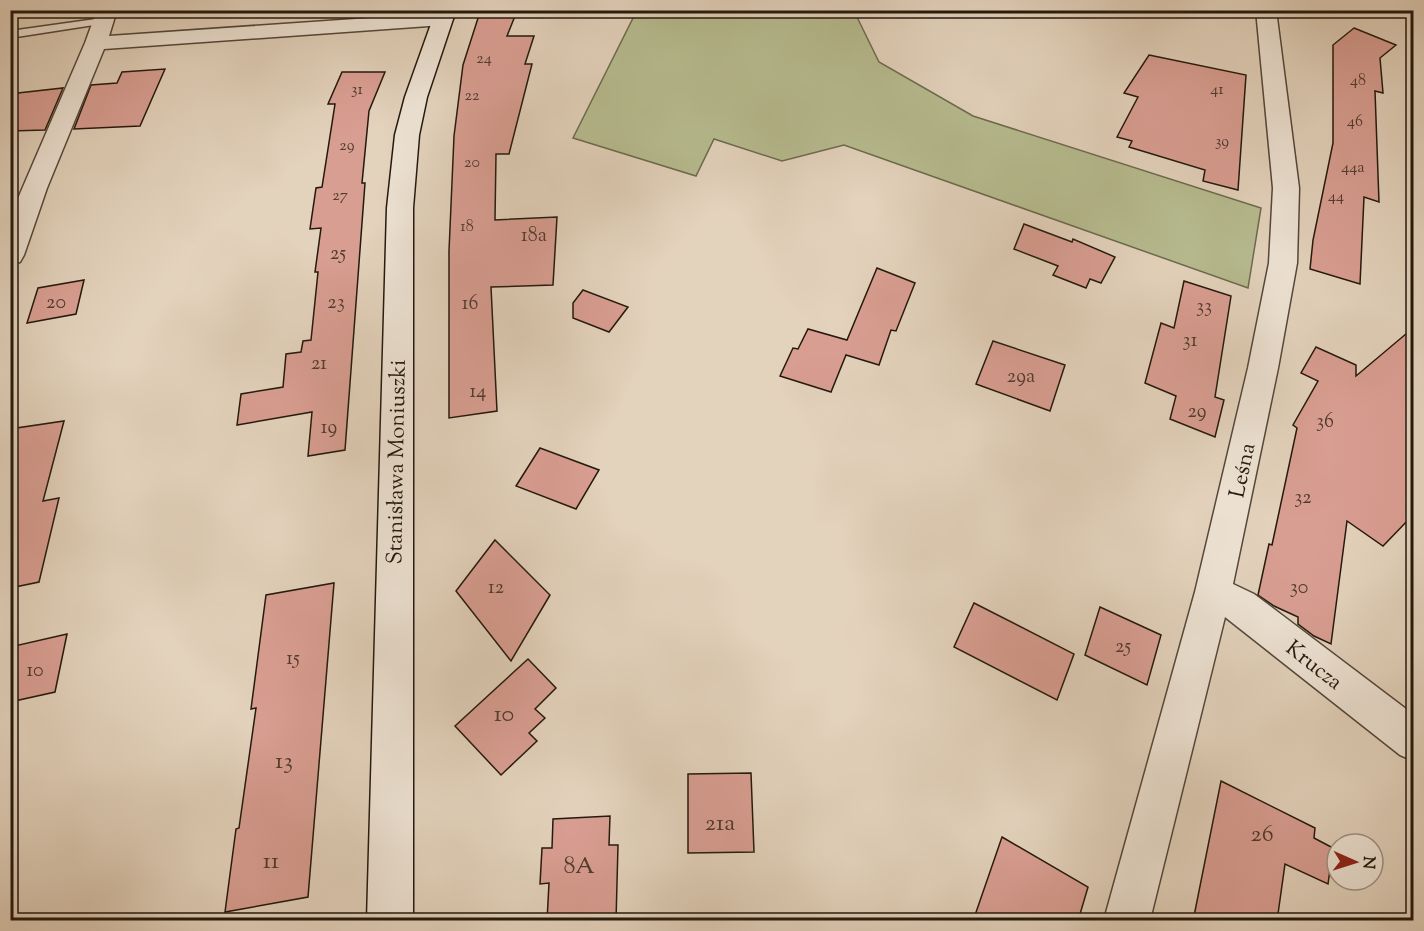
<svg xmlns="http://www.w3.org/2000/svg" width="1424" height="931" viewBox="0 0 1424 931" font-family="'Sorts Mill Goudy',serif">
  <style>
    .green { fill: #b6bb8f; stroke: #6d6a4e; stroke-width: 1.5 }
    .building { fill: #d99e92; stroke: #24190e; stroke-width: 1.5 }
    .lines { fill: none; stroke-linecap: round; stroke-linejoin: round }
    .lane-casing { stroke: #54473a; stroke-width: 3 }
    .street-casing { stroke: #54473a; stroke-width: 3 }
    .secondary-casing { stroke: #24190e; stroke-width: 3 }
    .lane { fill: #ede2d3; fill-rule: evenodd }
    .street { fill: #ede2d3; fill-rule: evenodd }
    .secondary { fill: #ede2d3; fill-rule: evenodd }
    .labels { text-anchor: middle; stroke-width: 4.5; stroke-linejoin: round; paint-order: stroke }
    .far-number-label { font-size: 16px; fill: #513a2f }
    .number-label { font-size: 20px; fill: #513a2f }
    .street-label { font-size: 22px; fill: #24190e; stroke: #ede2d3 }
    .near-number-label { font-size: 24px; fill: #513a2f }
  </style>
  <rect width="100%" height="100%" fill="#e3d2bc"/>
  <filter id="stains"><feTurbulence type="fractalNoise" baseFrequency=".00333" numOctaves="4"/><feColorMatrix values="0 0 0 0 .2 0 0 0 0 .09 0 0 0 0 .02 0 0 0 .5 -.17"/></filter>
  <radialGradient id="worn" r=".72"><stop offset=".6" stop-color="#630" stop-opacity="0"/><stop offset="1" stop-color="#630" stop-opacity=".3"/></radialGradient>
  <path class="green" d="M634 11 847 10 855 13 879 62 973 116 1261 208 1248 288 844 145 782 161 714 139 696 176 573 138 634 16Z"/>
  <g class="building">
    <path d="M479 15 515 16 507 36H534L525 64H532L509 154H496L495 220 557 217 553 285 491 287 497 411 449 418V251L454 136 463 65Z"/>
    <path d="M1354 28 1396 45 1380 58 1383 93 1375 91 1379 202 1364 197 1360 284 1310 269 1313 240 1333 143V45Z"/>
    <path d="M1149 55 1246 75 1238 190 1203 181 1205 170 1129 147 1132 141 1117 137 1138 97 1124 93Z"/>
    <path d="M165 69 140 126 74 129 91 85 117 83 122 72Z"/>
    <path d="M342 72H385L369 111 362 183H365L345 450 308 456 312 412 237 425 241 394 283 387 286 354 301 352 303 341 311 340 318 272H315L321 228 310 229 316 188 322 187 335 104H328Z"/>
    <path d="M63 88 45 130 10 131V108L18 93Z"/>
    <path d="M1024 224 1072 242 1073 239 1115 257 1101 283 1090 279 1086 288 1053 275 1058 266 1014 249Z"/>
    <path d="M877 268 915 283 896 331 891 330 879 365 846 355 831 392 780 376 793 348 798 349 808 329 847 340Z"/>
    <path d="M84 280 76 314 27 323 38 288Z"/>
    <path d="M1184 281 1231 296 1215 397 1224 400 1215 437 1170 419 1176 396 1145 383 1161 323 1174 328Z"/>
    <path d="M583 290 628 307 609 332 573 318V303Z"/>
    <path d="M1413 328V515L1383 546 1347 521 1331 644 1314 636 1298 624V617L1274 606 1258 595 1269 544 1272 545 1297 428 1293 425 1318 381 1301 373 1316 347 1356 365V376Z"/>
    <path d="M993 341 1065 365 1050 411 976 384Z"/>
    <path d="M64 421 43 501 59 498 39 582 10 588V429Z"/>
    <path d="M540 448 599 470 576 509 516 486Z"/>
    <path d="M495 540 550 595 511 661 456 591Z"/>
    <path d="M334 583 308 897 225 912 236 829 239 828 256 708 251 709 266 595Z"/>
    <path d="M974 603 1074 654 1057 700 954 647Z"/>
    <path d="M1100 607 1161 635 1147 685 1085 655Z"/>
    <path d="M67 634 55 692 10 702V647Z"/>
    <path d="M528 659 556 688 535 709 545 718 529 733 537 741 501 775 455 726Z"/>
    <path d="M751 773 754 852 688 853V774Z"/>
    <path d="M1221 781 1315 828 1314 838 1333 848 1328 884 1285 864 1277 921H1193Z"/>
    <path d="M610 816 609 845H618L616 921H547L549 883 540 884 542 848H552L553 819Z"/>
    <path d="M1002 837 1088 887 1078 921H973Z"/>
  </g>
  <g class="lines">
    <defs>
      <path id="lane" d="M103 18 109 21 107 23 10 38V31Z"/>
      <g id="street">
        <path d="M97 10H117L109 36 443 13 450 15 453 19 450 23 443 25 104 49 47 188 24 255 20 262 10 264V217L85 43Z"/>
        <path d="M1256 10H1276L1299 188 1297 263 1278 368 1233 584 1254 594 1414 715V761L1400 755 1225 617 1150 920H1104L1195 592 1248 368 1269 263 1273 188Z"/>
      </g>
      <path id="secondary" d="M436 10H456L427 97 419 135 413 208V920H367L387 208 395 135 405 97Z"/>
    </defs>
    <use href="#lane" class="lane-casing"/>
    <use href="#street" class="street-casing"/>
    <use href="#secondary" class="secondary-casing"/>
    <use href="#lane" class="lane"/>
    <use href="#street" class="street"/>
    <use href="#secondary" class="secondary"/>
  </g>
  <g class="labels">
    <g class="far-number-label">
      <text x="484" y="63">24</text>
      <text x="1358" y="85">48</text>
      <text x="357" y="94">31</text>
      <text x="1217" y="94">41</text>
      <text x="472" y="100">22</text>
      <text x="1355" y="126">46</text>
      <text x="1222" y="146">39</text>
      <text x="347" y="150">29</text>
      <text x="472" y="167">20</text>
      <text x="1353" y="172">44a</text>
      <text x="340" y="200">27</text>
      <text x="1336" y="201">44</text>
      <text x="467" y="231">18</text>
    </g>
    <g class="number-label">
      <text x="534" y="241">18a</text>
      <text x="338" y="259">25</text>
      <text x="56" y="308">20</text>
      <text x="336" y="308">23</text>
      <text x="470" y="309">16</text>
      <text x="1204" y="312">33</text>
      <text x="1190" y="346">31</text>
      <text x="319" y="369">21</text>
      <text x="1021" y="382">29a</text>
      <text x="478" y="397">14</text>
      <text x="1197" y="417">29</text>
      <text x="1325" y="427">36</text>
      <text x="329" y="433">19</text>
      <text x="1303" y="503">32</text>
      <text x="496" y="593">12</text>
      <text x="1299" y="593">30</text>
      <text x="1123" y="652">25</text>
      <text x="293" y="664">15</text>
      <text x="35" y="676">10</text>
    </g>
    <g class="street-label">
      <text transform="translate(395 462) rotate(-89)" y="8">Stanisława Moniuszki</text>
      <text transform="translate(1241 470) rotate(-78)" y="8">Leśna</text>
      <text transform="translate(1315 664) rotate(38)" y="8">Krucza</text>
    </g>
    <g class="near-number-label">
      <text x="504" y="721">10</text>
      <text x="284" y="768">13</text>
      <text x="720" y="830">21a</text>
      <text x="1262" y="841">26</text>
      <text x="271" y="868">11</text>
      <text x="579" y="873">8A</text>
    </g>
  </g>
  <rect width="1424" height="931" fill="none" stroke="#e3d2bc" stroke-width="36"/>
  <rect x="12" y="12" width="1400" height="907" fill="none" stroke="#24190e" stroke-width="3"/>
  <rect x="18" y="18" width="1388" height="895" fill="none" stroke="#24190e" stroke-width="1.5"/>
  <g transform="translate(1355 862) rotate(93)"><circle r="28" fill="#ede2d3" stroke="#9d9284" stroke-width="1.5"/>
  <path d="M0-4.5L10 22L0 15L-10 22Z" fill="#8f2418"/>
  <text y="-9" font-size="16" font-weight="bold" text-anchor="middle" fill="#24190e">N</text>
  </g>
  <rect width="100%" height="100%" filter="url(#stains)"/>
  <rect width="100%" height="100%" fill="url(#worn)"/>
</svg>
